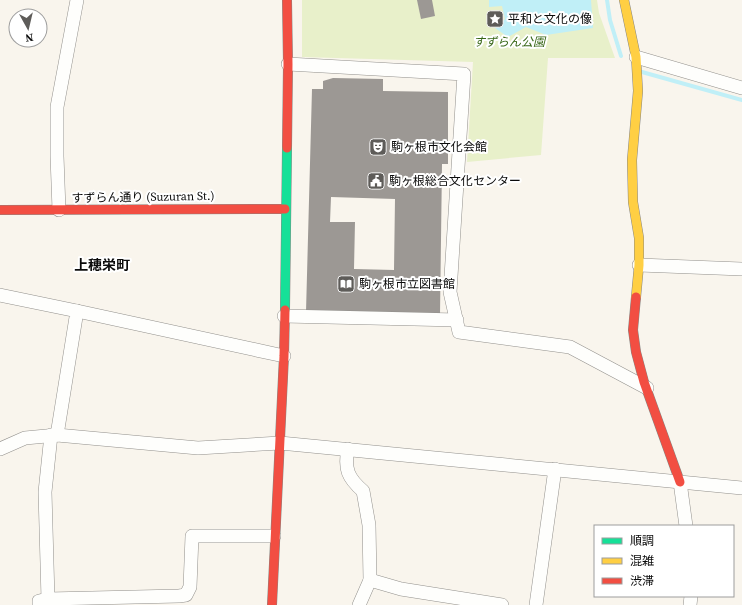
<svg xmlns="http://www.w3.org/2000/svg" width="742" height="605" viewBox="0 0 742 605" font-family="'Source Serif 4','Noto Sans JP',serif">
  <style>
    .green { fill: #e8f0ca }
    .water { fill: #c0eff7 }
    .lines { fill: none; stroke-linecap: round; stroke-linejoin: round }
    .stream { stroke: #c0eff7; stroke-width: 4 }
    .building { fill: #9c9894; fill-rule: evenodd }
    .street-casing { stroke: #92908c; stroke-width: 14 }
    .fast-casing { stroke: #888683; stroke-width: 10 }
    .slow-casing { stroke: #888683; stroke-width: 10 }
    .jam-casing { stroke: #888683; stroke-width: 10 }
    .street { stroke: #fefefc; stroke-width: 13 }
    .fast { stroke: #16e098; stroke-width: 9 }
    .slow { stroke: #ffcf43; stroke-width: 9 }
    .jam { stroke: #f24e42; stroke-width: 9 }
    .labels { text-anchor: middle; stroke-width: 4; stroke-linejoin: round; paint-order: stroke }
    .poi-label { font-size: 12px; fill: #0a0a0a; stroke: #fff; text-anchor: start }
    .park-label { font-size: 12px; font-style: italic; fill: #376616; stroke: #fff }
    .street-label { font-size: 12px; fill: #0a0a0a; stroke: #fff }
    .quarter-label { font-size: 14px; font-weight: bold; fill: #0a0a0a; stroke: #fff }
  </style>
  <rect width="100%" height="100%" fill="#f9f5ed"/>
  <path class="green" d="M302 0H597L599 13 615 58H548L541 155 467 162 473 62 302 57Z"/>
  <path class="water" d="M489 0H591L593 28 546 35 526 27 508 37 495 28 505 19 502 6 489 7Z"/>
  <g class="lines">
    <g class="stream">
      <path d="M607 0 610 20 621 56"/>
      <path d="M642 72 742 100"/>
    </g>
  </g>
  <g class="building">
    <path d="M417 0H432L435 16 421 19Z"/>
    <path d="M333 78 383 79V91L448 92V164H442L440 315 306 312 312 89H323V81ZM331 197 395 199 394 270 354 269 355 222H330Z"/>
  </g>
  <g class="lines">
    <defs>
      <g id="street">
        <path d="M636 57 742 88"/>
        <path d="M288 64 464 74 450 292 459 332 570 347 647 388"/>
        <path d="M59 210 57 156V107L77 0"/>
        <path d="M639 265 742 269"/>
        <path d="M0 295 77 311 57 435"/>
        <path d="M77 311 284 356"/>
        <path d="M284 316 457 320"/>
        <path d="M0 449 25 438 57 435 198 448 280 443 742 488"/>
        <path d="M348 449C344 469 348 478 363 491L369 525 370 580 359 605"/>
        <path d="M680 482 686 526"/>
        <path d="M370 580 401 589 502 605"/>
        <path d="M48 599 45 492 51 435"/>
        <path d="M39 605V601L48 599 179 596 186 595 190 587 192 536H274"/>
        <path d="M536 605 555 469"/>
        <path d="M690 605 691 596"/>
      </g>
      <path id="fast" d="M285 310 287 148"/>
      <path id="slow" d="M624 0 636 57 638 91 632 160 633 202 639 238V265L636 297"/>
      <g id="jam">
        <path d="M287 148 288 64 287 0"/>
        <path d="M0 210 285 209"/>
        <path d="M636 297 633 330 636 352 644 382 680 482"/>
        <path d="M272 605 284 356 285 310"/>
      </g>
    </defs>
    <use href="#street" class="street-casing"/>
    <use href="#fast" class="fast-casing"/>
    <use href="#slow" class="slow-casing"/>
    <use href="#jam" class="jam-casing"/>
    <use href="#street" class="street"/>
    <use href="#fast" class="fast"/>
    <use href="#slow" class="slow"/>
    <use href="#jam" class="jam"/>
  </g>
  <defs>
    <symbol id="sight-square" viewBox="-11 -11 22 22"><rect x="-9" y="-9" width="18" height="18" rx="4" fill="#5e5c59" stroke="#fff"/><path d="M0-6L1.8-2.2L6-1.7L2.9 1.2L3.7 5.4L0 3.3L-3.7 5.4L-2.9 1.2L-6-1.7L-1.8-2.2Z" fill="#fff"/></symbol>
    <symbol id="theatre-square" viewBox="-11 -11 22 22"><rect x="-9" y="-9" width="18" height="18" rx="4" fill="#5e5c59" stroke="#fff"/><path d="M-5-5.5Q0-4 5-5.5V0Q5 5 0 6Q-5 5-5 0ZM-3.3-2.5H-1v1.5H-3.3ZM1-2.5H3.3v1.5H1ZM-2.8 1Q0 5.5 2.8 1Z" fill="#fff"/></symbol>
    <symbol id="civic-square" viewBox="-11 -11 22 22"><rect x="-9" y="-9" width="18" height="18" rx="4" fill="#5e5c59" stroke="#fff"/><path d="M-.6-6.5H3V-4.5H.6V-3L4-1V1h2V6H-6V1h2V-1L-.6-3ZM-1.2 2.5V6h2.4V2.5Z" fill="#fff"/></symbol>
    <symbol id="library-square" viewBox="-11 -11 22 22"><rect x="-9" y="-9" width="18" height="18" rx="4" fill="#5e5c59" stroke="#fff"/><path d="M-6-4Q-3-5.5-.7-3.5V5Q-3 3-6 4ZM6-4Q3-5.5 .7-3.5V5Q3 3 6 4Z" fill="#fff"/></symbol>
  </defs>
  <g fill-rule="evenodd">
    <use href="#sight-square" x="485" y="9" width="20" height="20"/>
    <use href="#theatre-square" x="368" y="137" width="20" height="20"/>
    <use href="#civic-square" x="366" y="171" width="20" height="20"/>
    <use href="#library-square" x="336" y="274" width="20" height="20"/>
  </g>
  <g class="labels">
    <g class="poi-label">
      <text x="508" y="23">平和と文化の像</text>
      <text x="391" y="151">駒ヶ根市文化会館</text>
      <text x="389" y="185">駒ヶ根総合文化センター</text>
      <text x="359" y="288">駒ヶ根市立図書館</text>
    </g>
    <g class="park-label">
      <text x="509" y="46">すずらん公園</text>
    </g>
    <g class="street-label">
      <text transform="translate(143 197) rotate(-1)" y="4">すずらん通り (Suzuran St.)</text>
    </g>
    <g class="quarter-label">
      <text x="102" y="270">上穂栄町</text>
    </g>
  </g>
  <rect x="594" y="525" width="140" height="72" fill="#ffffff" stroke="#9d9d9d"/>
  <rect x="602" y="538" width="20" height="6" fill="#16e098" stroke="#9d9d9d"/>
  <text x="630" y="545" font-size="12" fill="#0a0a0a">順調</text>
  <rect x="602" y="558" width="20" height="6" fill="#ffcf43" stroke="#9d9d9d"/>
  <text x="630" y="565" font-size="12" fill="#0a0a0a">混雑</text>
  <rect x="602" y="578" width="20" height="6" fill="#f24e42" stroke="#9d9d9d"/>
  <text x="630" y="585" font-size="12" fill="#0a0a0a">渋滞</text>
  <g transform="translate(28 28) rotate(172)"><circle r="19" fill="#ffffff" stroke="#9d9d9d"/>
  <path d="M0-3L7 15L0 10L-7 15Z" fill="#5e5c59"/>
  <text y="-6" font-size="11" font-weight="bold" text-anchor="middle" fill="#0a0a0a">N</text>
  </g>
</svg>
